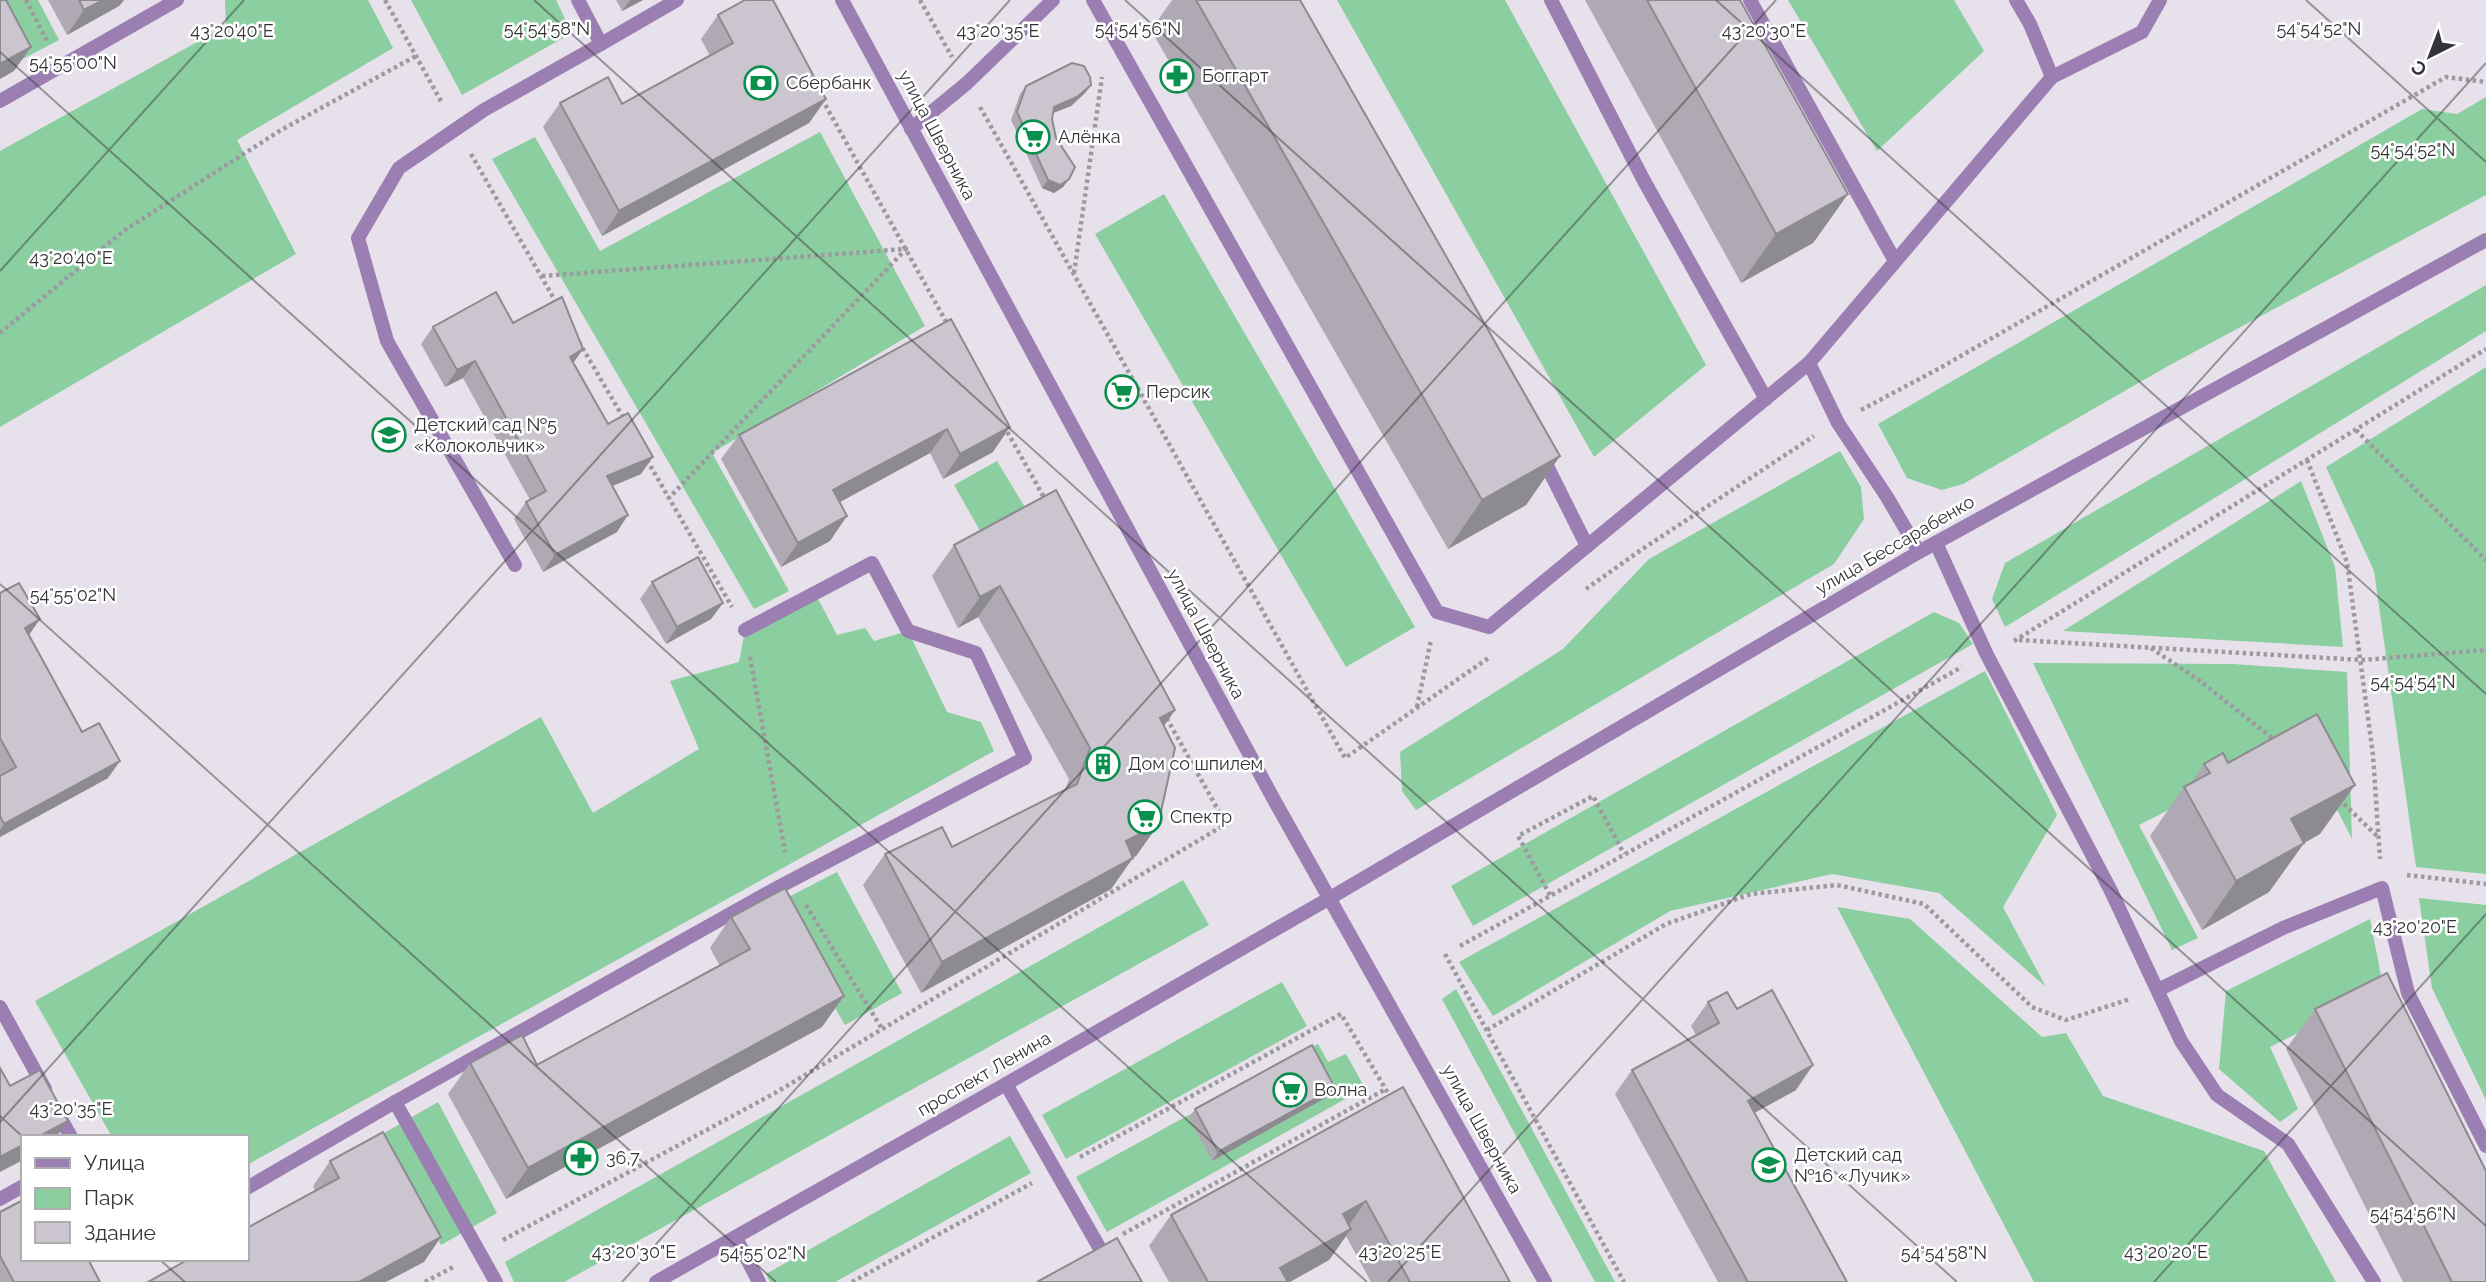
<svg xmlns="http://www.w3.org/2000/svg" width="2486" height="1282" viewBox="0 0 2486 1282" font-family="Raleway,sans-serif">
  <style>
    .green { fill: #8bce9f }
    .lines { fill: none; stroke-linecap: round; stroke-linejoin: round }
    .path { stroke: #9d99a0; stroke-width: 4.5; stroke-dasharray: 3.5 3.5; stroke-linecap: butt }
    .service { stroke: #9b7eb2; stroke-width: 14 }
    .minor { stroke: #9b7eb2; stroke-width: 14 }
    .tertiary { stroke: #9b7eb2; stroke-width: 14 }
    .wall { fill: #aea9b2 }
    .shaded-wall { fill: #8d8a91 }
    .building { fill: #cac5cf; stroke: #8d8a91; stroke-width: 2 }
    .ticks { fill: none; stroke: #353337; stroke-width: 2; stroke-opacity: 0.45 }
    .labels { text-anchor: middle; stroke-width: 5; stroke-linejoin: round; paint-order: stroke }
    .poi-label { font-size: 18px; fill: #353337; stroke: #fff; text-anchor: start }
    .street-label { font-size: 18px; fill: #353337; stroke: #fff }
    .ticks-label { font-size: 18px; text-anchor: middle; fill: #353337; stroke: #fff; stroke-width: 5; stroke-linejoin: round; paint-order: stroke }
  </style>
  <rect width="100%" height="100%" fill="#e7e1eb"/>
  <g class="green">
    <path d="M0 0H38L59 40 17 62Z"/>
    <path d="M225 0H368L393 48 237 140 296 254 0 427V151L226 26Z"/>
    <path d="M411 0H556L572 33 462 95Z"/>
    <path d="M1337 0H1505L1706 365 1594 457Z"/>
    <path d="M1788 0H1954L1984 51 1877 151Z"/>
    <path d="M2486 97V195L2168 366 1963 484 1942 490 1907 478 1878 424 2422 109 2457 114Z"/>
    <path d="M820 132 925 326 712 453 789 591 754 609 492 159 535 137 600 251Z"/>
    <path d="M1164 194 1415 627 1346 667 1095 234Z"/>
    <path d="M2486 285V331L2005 627 1992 599 2005 563Z"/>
    <path d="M2486 367V874L2416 867 2374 571 2326 467Z"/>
    <path d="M1840 451 1861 487 1864 519 1834 564 1416 810 1402 791 1400 752 1563 649 1649 559Z"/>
    <path d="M997 461 1026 509 982 534 954 485Z"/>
    <path d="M2301 481 2335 567 2343 647 2063 631Z"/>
    <path d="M815 593 837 635 865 628 874 641 908 631 947 712 981 722 994 751 247 1165V1137H112L35 1001 541 717 593 813 699 749 670 681 739 662 745 630Z"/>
    <path d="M1934 612 1959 623 1973 644 1473 926 1451 886Z"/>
    <path d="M2033 663 2233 664 2347 672 2352 839 2303 742 2139 825 2198 938 2172 950Z"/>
    <path d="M1985 671 2057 815 2003 907 2046 987 1939 893 1832 874 1670 911 1493 1016 1459 962Z"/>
    <path d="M837 872 902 993 845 1025 775 904Z"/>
    <path d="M1183 880 1209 925 564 1282H514L505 1262Z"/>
    <path d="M2419 898 2486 905V1100L2432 988Z"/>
    <path d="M1837 907 1910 919 2042 1037 2066 1033 2103 1096 2264 1151 2336 1282H2034Z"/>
    <path d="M2370 919 2386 1001 2364 1000 2270 1047 2298 1109 2280 1122 2219 1069 2226 991Z"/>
    <path d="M1282 982 1307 1026 1066 1159 1042 1115Z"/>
    <path d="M1456 989 1615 1282H1595L1442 999Z"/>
    <path d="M1318 1044 1328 1062 1346 1054 1365 1088 1107 1232 1076 1177Z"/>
    <path d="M438 1102 497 1213 441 1245 379 1136Z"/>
    <path d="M1010 1136 1031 1173 835 1282H770L766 1274Z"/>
  </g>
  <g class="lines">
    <g class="path">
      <path d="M26 0 48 43"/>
      <path d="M385 0 442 103"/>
      <path d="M920 0 952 57"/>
      <path d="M822 99 949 327"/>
      <path d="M980 107 1345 758 1490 657"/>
      <path d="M471 154 557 304"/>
      <path d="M1074 273 1102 77"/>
      <path d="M542 276 906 249 669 498"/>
      <path d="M0 333 125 230 281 130 416 56"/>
      <path d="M579 342 624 419"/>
      <path d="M1861 410 1940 368 2446 77 2486 82"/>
      <path d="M1004 426 1046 501"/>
      <path d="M2356 430 2486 560"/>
      <path d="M647 460 732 607"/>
      <path d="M2307 460 2347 562 2373 755 2380 859"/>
      <path d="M1586 589 1641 550 1814 436"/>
      <path d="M2019 640 2362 660 2486 650"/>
      <path d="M2014 641 2486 349"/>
      <path d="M2151 648 2200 681 2276 741"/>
      <path d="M750 657 785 852"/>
      <path d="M1417 707 1431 640"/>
      <path d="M2339 799 2378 837"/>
      <path d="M2407 875 2486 884"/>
      <path d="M1550 895 1518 836 1593 796 1624 854"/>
      <path d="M806 905 882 1029"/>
      <path d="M1460 946 1962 667"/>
      <path d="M1445 954 1624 1282"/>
      <path d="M1487 1030 1666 924 1751 894 1837 885 1924 904 2032 1007 2066 1020 2130 999"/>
      <path d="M1080 1157 1341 1014 1392 1100"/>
      <path d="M1123 1234 1386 1089"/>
      <path d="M503 1240 775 1093 1226 824 1166 717"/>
      <path d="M425 1282 455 1266"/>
      <path d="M852 1282 1032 1183"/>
    </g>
    <g class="service">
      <path d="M578 0 601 44 677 0"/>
      <path d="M1093 0 1437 612 1489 627 1809 363 2052 77 2030 24 2016 0"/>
      <path d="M1551 0 1643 179 1766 399"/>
      <path d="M1750 0 1895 261"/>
      <path d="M2052 77 2142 32 2160 0"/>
      <path d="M0 101 177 0"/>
      <path d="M911 129 967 83 1053 0"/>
      <path d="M1809 363 1838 423 1887 497 1919 552"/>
      <path d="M1542 456 1587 546"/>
      <path d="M1936 543 1986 653 2111 891 2181 1041 2217 1095 2288 1144 2374 1282"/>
      <path d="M515 565 387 341 358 238 399 168 484 110 601 44"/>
      <path d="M2158 990 2283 928 2382 888 2408 993 2486 1146"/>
      <path d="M0 1007 45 1089"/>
      <path d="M1006 1084 1119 1282"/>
      <path d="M56 1110 71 1137"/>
      <path d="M247 1188 395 1102"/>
      <path d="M0 1199 23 1186"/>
      <path d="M736 1238 759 1282"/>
      <path d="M496 1282 395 1102 773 890 1025 758 976 653 908 631 872 563 745 630"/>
    </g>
    <path class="minor" d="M842 0 1273 798 1545 1282"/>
    <path class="tertiary" d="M656 1282 1006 1084 1330 898 1919 552 2486 240"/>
  </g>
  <g class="wall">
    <path d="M48 0H124L119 6 67 35Z"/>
    <path d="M616 0H643L622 11Z"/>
    <path d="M1172 0H1300L1560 456 1526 505 1448 549 1151 30Z"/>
    <path d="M1585 0H1740L1848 194 1813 243 1741 283Z"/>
    <path d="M718 15 826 99 809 123 602 236 543 127 560 103 622 104 710 56 701 39Z"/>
    <path d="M1091 85 1085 93 1071 106 1053 113 1052 119 1056 138 1069 179 1063 187 1054 193 1042 188 1011 120 1020 94 1026 86Z"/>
    <path d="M951 319 993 452 943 479 930 453 840 502 830 541 781 567 721 459 739 435Z"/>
    <path d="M513 323 583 349 573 363 608 424 641 474 613 486 617 532 543 572 514 519 526 502 530 500 463 378 445 387 421 344 433 327Z"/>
    <path d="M954 545 1175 710 1164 726 1158 825 1136 856 1132 858 1111 889 921 993 863 885 885 854 952 847 1065 790 1069 779 978 617 958 628 932 576Z"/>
    <path d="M652 582 723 603 711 619 666 644 640 599Z"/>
    <path d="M0 593 40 619 29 635 108 778 0 837Z"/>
    <path d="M2228 763 2320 834 2304 843 2269 892 2202 930 2150 836 2184 787 2191 783 2204 764Z"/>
    <path d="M731 917 822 1027 506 1199 448 1094 470 1063 537 1065 720 966 710 948Z"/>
    <path d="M1708 1002 1737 1009 1796 1090 1754 1113 1847 1282H1718L1615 1094 1632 1070 1696 1035 1691 1026Z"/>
    <path d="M2315 1009 2486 1282H2403L2286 1049Z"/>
    <path d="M1403 1087 1510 1282H1371L1346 1236 1329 1260 1289 1282H1169L1149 1246 1171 1215Z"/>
    <path d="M1335 1088 1329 1096 1212 1161 1189 1118 1195 1109Z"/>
    <path d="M330 1161 424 1262 315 1191 313 1186Z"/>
    <path d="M0 1212 100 1282H0Z"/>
  </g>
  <g class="shaded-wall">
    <path d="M103 0H124L119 6 67 35 84 10Z"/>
    <path d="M630 0H643L622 11Z"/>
    <path d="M31 47 14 71 0 79V64Z"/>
    <path d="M1091 85 1085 93 1071 106 1048 115 1054 107Z"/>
    <path d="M826 99 809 123 602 236 619 211Z"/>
    <path d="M1069 179 1063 187 1054 193 1042 188 1048 180Z"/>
    <path d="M1848 194 1813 243 1741 283 1776 234Z"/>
    <path d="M583 349 571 366 570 357Z"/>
    <path d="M475 361 463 378 445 387 457 370Z"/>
    <path d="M1010 427 993 452 943 479 960 454Z"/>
    <path d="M947 429 930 453 816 515 833 490Z"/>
    <path d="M1560 456 1526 505 1448 549 1482 500Z"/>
    <path d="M653 457 641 474 595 493 607 476Z"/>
    <path d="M628 515 617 532 543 572 555 555Z"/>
    <path d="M847 516 830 541 781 567 798 543Z"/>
    <path d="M1000 586 978 617 958 628 980 597Z"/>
    <path d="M723 603 711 619 666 644 677 627Z"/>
    <path d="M40 619 28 636 25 628Z"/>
    <path d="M1175 710 1153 741 1160 718Z"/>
    <path d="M120 761 108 778 0 837V830L4 824Z"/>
    <path d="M2355 785 2320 834 2257 869 2291 819Z"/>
    <path d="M1158 825 1136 856 1104 871 1126 841Z"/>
    <path d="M2304 843 2269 892 2202 930 2236 881Z"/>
    <path d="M1133 858 1111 889 921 993 942 962Z"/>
    <path d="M844 996 822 1027 506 1199 528 1168Z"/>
    <path d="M1813 1065 1796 1090 1731 1126 1748 1101Z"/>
    <path d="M1335 1088 1329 1096 1212 1161 1218 1152Z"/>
    <path d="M68 1121 56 1137H38Z"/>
    <path d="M23 1145V1160L0 1172V1157Z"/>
    <path d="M1366 1201 1344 1232 1343 1214Z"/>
    <path d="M1351 1229 1329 1260 1290 1282H1270L1280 1268Z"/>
    <path d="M441 1237 424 1262 386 1282H359Z"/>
  </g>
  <g class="building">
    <path d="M0 0H6L31 47 0 64Z"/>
    <path d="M79 0H103L84 10Z"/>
    <path d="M745 0H773L826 99 619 211 560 103 608 77 622 104 733 43 718 15Z"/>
    <path d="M1196 0H1300L1560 456 1482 500Z"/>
    <path d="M1647 0H1740L1848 194 1776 234Z"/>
    <path d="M1072 63 1084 66 1090 77 1091 85 1077 97 1054 107 1052 119 1056 138 1075 167 1069 179 1060 185 1048 180 1017 112 1026 86Z"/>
    <path d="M496 292 513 323 562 297 583 349 570 357 608 424 628 413 653 457 607 476 628 515 555 555 526 502 546 491 475 361 457 370 433 327Z"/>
    <path d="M951 319 1010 427 960 454 947 429 833 490 847 516 798 543 739 435Z"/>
    <path d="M1056 490 1175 710 1160 718 1175 748 1158 825 1126 841 1133 858 942 962 885 854 942 827 952 847 1077 784 1090 748 1000 586 980 597 954 545Z"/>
    <path d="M698 557 723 603 677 627 652 582Z"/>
    <path d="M19 583 40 619 25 628 82 732 99 723 120 761 4 824 0 816V776L16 767 0 738V593Z"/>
    <path d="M2317 714 2355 785 2291 819 2304 843 2236 881 2184 787 2210 773 2204 764 2223 753 2228 763Z"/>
    <path d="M785 888 844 996 528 1168 470 1063 522 1035 537 1065 750 949 731 917Z"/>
    <path d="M2387 973 2486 1171V1282H2452L2315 1009Z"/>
    <path d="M1772 990 1813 1065 1748 1101 1847 1282H1748L1632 1070 1719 1023 1708 1002 1727 992 1737 1009Z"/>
    <path d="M1312 1045 1335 1088 1218 1152 1195 1109Z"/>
    <path d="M0 1068 10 1086 40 1070 68 1121 38 1137H23V1145L0 1157Z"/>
    <path d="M1403 1087 1510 1282H1410L1366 1201 1343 1214 1351 1229 1280 1268 1288 1282H1208L1171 1215Z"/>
    <path d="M383 1132 441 1237 359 1282H148L189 1259H247V1228L339 1178 330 1161Z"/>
    <path d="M23 1200V1259H88L100 1282H14L0 1256V1212Z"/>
    <path d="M1117 1238 1142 1282H1037Z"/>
  </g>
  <path class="ticks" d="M534 0 1957 1282M1125 0 2486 1226M1716 0 2486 694M2306 0 2486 162M0 52 1367 1282M0 271 244 0M0 584 776 1282M0 1116 23 1137M0 1122 1010 0M159 1259 185 1282M622 1282 1776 0M1388 1282 2486 63M2154 1282 2486 914"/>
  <defs>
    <symbol id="pharmacy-ring" viewBox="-11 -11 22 22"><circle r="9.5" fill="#fff" stroke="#0a8f4d" stroke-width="1.5"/><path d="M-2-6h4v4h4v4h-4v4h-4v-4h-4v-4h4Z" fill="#0a8f4d"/></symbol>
    <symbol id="bank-ring" viewBox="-11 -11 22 22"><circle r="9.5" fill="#fff" stroke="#0a8f4d" stroke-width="1.5"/><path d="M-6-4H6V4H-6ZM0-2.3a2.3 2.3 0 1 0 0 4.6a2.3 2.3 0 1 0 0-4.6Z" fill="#0a8f4d"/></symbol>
    <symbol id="supermarket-ring" viewBox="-11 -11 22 22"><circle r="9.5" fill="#fff" stroke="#0a8f4d" stroke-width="1.5"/><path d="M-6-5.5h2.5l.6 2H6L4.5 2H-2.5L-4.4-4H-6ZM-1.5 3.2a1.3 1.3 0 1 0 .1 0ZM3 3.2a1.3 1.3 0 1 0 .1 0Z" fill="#0a8f4d"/></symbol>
    <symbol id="school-ring" viewBox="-11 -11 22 22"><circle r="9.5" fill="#fff" stroke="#0a8f4d" stroke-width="1.5"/><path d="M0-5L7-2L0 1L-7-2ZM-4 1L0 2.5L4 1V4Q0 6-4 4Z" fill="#0a8f4d"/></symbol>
    <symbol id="building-ring" viewBox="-11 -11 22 22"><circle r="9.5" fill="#fff" stroke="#0a8f4d" stroke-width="1.5"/><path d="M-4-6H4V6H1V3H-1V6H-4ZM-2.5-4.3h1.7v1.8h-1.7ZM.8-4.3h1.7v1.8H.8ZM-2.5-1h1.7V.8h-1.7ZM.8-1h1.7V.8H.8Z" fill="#0a8f4d"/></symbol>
  </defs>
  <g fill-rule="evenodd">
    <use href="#pharmacy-ring" x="1158" y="57" width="38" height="38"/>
    <use href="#bank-ring" x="742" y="64" width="38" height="38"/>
    <use href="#supermarket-ring" x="1014" y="118" width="38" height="38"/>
    <use href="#supermarket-ring" x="1103" y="373" width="38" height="38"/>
    <use href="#school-ring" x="370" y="416" width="38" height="38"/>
    <use href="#building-ring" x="1084" y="745" width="38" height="38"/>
    <use href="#supermarket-ring" x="1126" y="798" width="38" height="38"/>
    <use href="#supermarket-ring" x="1271" y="1071" width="38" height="38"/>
    <use href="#pharmacy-ring" x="562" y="1139" width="38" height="38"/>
    <use href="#school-ring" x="1750" y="1146" width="38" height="38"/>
  </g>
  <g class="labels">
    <g class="poi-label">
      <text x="1202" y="82">Боггарт</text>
      <text x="786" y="89">Сбербанк</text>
      <text x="1058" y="143">Алёнка</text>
      <text x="1146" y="398">Персик</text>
      <text x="414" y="431">Детский сад №5<tspan x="414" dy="21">«Колокольчик»</tspan></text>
      <text x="1128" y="770">Дом со шпилем</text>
      <text x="1170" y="823">Спектр</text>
      <text x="1314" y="1096">Волна</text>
      <text x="1794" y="1161">Детский сад<tspan x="1794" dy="21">№16 «Лучик»</tspan></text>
      <text x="606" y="1164">36,7</text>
    </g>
    <g class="street-label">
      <text transform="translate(937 135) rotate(62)" y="6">улица Шверника</text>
      <text transform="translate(1895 545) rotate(-30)" y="6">улица Бессарабенко</text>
      <text transform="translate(1206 634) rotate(62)" y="6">улица Шверника</text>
      <text transform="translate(984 1074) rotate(-30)" y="6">проспект Ленина</text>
      <text transform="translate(1482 1129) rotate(61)" y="6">улица Шверника</text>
    </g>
  </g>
  <g class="ticks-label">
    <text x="547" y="35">54°54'58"N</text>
    <text x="1138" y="35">54°54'56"N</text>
    <text x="2319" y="35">54°54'52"N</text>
    <text x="232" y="37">43°20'40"E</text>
    <text x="998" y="37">43°20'35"E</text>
    <text x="1764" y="37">43°20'30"E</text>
    <text x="73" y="69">54°55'00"N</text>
    <text x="2413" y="156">54°54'52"N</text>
    <text x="71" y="264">43°20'40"E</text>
    <text x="73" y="601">54°55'02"N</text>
    <text x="2413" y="688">54°54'54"N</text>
    <text x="2415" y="933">43°20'20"E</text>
    <text x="71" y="1115">43°20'35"E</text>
    <text x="2413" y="1220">54°54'56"N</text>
    <text x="634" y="1258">43°20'30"E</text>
    <text x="1400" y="1258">43°20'25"E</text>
    <text x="2166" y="1258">43°20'20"E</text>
    <text x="763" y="1259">54°55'02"N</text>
    <text x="1944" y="1259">54°54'58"N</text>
  </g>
  <rect x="21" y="1135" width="228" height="126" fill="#ffffff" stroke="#aeadaf" stroke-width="2"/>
  <rect x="35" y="1158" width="35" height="10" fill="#9b7eb2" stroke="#aeadaf" stroke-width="2"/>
  <text x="84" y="1170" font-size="21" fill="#353337">Улица</text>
  <rect x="35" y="1188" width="35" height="21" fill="#8bce9f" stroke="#aeadaf" stroke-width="2"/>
  <text x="84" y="1205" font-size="21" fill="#353337">Парк</text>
  <rect x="35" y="1222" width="35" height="21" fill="#cac5cf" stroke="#aeadaf" stroke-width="2"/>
  <text x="84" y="1240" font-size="21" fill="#353337">Здание</text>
  <g transform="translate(2430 56) rotate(222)" stroke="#ffffff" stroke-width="5" paint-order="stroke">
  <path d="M0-5L12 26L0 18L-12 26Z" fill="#353337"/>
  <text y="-10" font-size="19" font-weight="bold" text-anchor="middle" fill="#353337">С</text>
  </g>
</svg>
